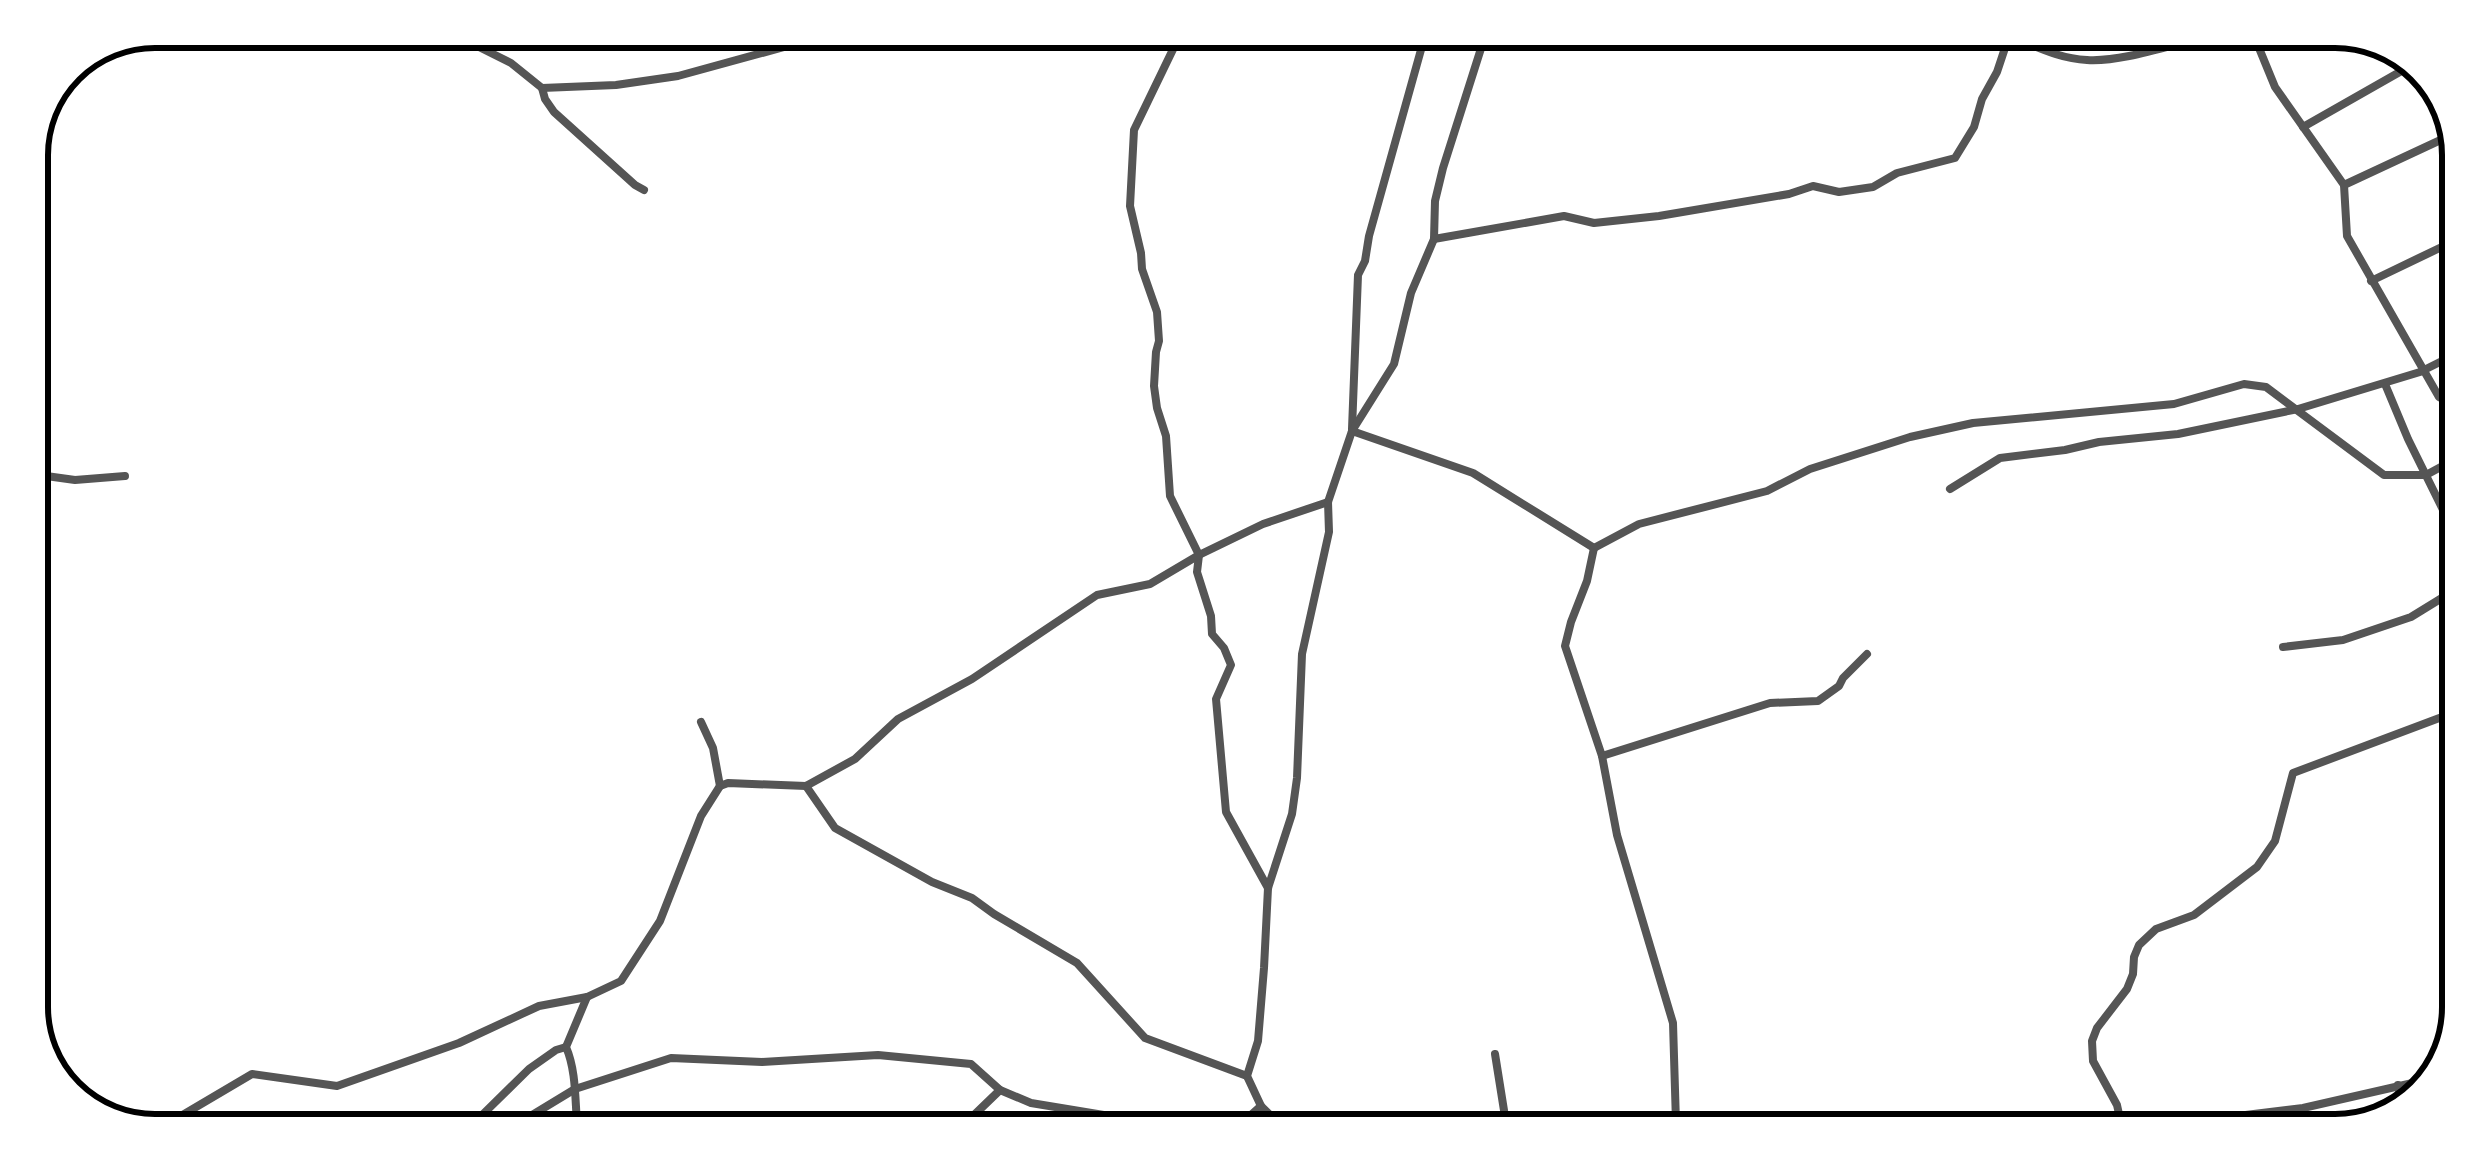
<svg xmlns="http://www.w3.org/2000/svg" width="2489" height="1162" viewBox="0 0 2489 1162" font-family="'Sofia Sans Condensed',sans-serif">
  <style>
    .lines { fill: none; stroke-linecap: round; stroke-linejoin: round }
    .minor { stroke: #555; stroke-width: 8 }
    .rim { fill: none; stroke: #000; stroke-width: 6 }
  </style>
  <rect width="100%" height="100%" fill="#fff"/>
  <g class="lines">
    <g class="minor">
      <path d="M463 39 511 63 542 88 616 85 678 76 813 39"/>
      <path d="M1178 39 1134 130 1130 206 1141 253 1142 269 1157 312 1159 341 1156 352 1154 386 1157 408 1166 436 1170 496 1199 555 1197 572 1211 616 1212 634 1224 648 1231 665 1216 699 1226 812 1268 888"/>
      <path d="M1355 39 1423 42 1645 39"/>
      <path d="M2017 39C2039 48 2062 59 2087 60 2120 62 2164 47 2197 39"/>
      <path d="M2263 39 2259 42V48L2275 87 2344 185"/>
      <path d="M542 88 545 99 554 112 635 185 644 190"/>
      <path d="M2303 127 2405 69"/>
      <path d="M2447 137 2344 185 2347 236 2439 397 2450 403"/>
      <path d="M1434 239 1564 216 1594 223 1659 216 1789 194 1813 186 1839 192 1873 187 1897 173 1955 158 1974 127 1982 99 1997 72 2008 39"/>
      <path d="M2371 281 2450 243"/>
      <path d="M2385 384 2408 439 2450 524"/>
      <path d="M1352 429 1358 275 1365 261 1369 236 1424 39"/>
      <path d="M1352 431 1473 473 1594 548"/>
      <path d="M39 475 75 480 125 476"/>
      <path d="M1950 489 2000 458 2065 450 2099 442 2178 434 2298 409 2420 372 2450 357"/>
      <path d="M1594 548 1639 524 1767 491 1810 469 1910 437 1973 423 2174 404 2244 384 2266 387 2384 475H2426L2450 462"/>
      <path d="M1594 548 1587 581 1571 622 1565 646 1602 756 1617 835 1673 1023 1676 1123"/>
      <path d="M2283 647 2343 640 2411 617 2450 593"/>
      <path d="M701 722 713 748 720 786"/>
      <path d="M1602 756 1770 703 1818 701 1839 686 1843 678 1867 654"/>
      <path d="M806 786 835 828 932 882 972 898 994 914 1077 963 1145 1038 1247 1076"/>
      <path d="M1495 1054 1506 1123"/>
      <path d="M2398 1085 2401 1101"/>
      <path d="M169 1123 252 1074 337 1086 459 1043 539 1006 587 997"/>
      <path d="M474 1123 529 1069 556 1050 566 1047"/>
      <path d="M519 1123 575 1089 671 1058 762 1062 878 1055 971 1064 1000 1090 1031 1103 1152 1123"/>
      <path d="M577 1123C575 1098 576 1070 566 1047L587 997 621 981 660 921 701 816 720 786 728 783 806 786 855 759 898 719 972 679 1097 595 1150 584 1199 555 1263 524 1328 502"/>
      <path d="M945 1123 972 1117 1000 1090"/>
      <path d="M1242 1123 1261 1106"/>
      <path d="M1278 1123 1261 1106 1247 1076 1258 1041 1264 968 1268 888 1292 814 1297 778 1302 654 1329 532 1328 502 1352 431 1394 364 1411 293 1434 239 1435 201 1443 168 1484 39"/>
      <path d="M2121 1123 2117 1105 2093 1061 2092 1041 2097 1028 2127 989 2133 974 2134 957 2139 945 2156 929 2194 915 2257 867 2275 841 2293 773 2450 714"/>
      <path d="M2180 1123 2303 1108 2417 1082"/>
    </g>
  </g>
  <path d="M0 0H2489V1162H0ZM155 48H2335A107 107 0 0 1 2442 155V1007A107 107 0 0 1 2335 1114H155A107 107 0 0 1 48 1007V155A107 107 0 0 1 155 48Z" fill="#fff" fill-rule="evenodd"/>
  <path class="rim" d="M155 48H2335A107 107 0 0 1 2442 155V1007A107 107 0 0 1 2335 1114H155A107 107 0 0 1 48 1007V155A107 107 0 0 1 155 48Z"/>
</svg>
